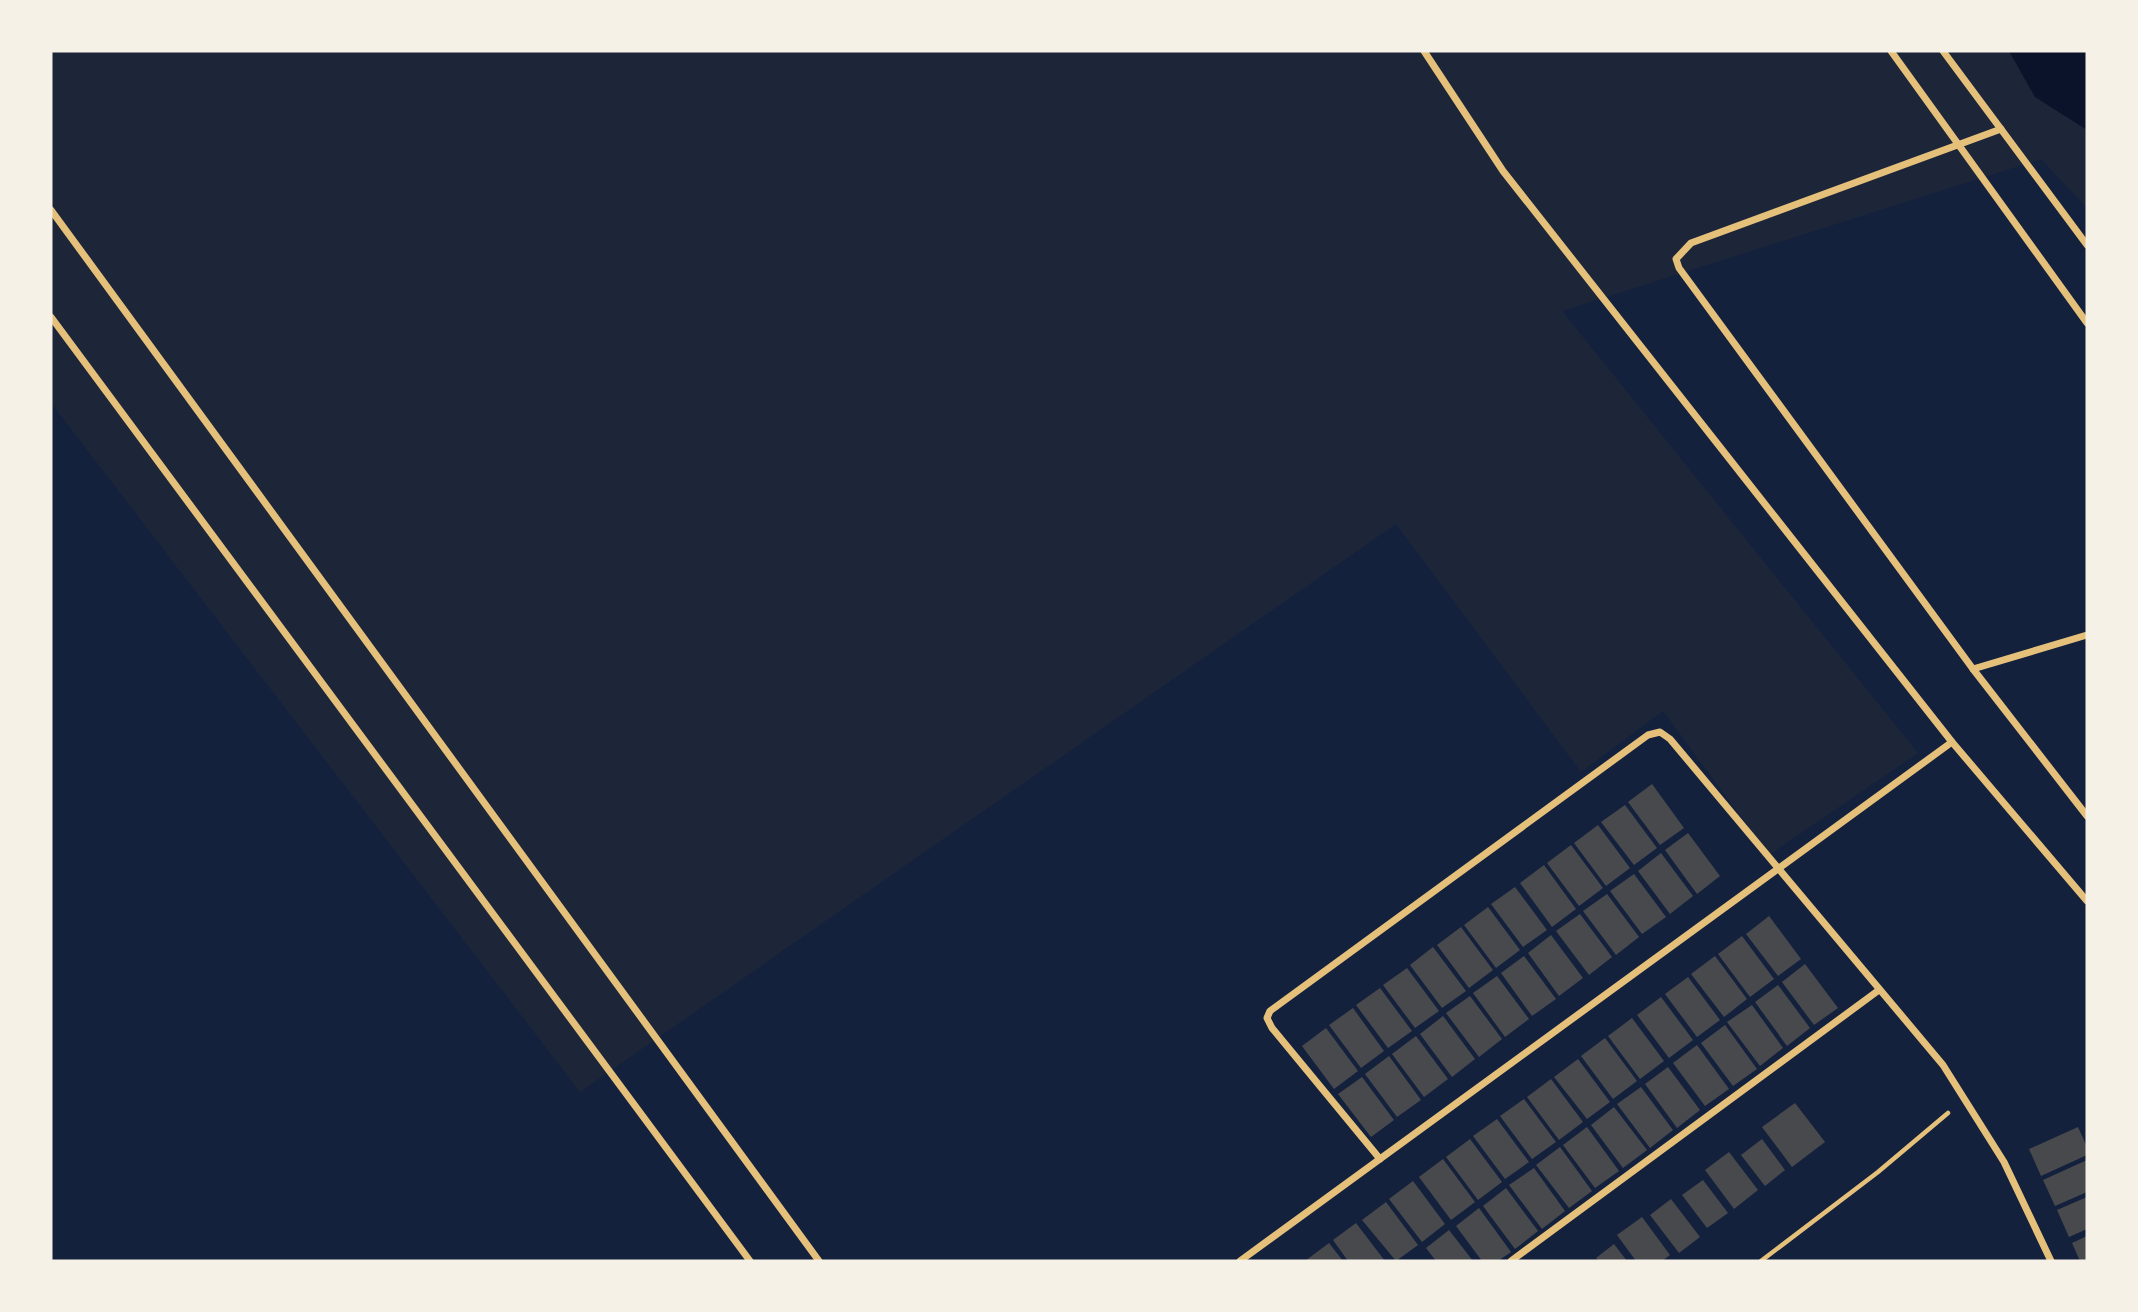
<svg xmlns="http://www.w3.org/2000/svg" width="2138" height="1312" viewBox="0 0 2138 1312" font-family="Montserrat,sans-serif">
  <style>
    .green { fill: #1d2539 }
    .water { fill: #0b132b }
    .building { fill: #48494c }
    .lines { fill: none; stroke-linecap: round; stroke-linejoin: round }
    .path { stroke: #e5c07b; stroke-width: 4.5 }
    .minor { stroke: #e5c07b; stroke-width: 7 }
  </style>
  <rect width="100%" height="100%" fill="#14213d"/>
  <path class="green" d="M51 51H2087V208L2041 159 1562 311 1918 753 1769 855 1663 711 1581 772 1396 524 580 1092 51 403Z"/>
  <path class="water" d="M2009 51H2087V130L2035 97Z"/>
  <g class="building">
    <path d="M1652 784 1684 828 1660 845 1628 802Z"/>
    <path d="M1625 805 1657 848 1634 865 1601 822Z"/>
    <path d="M1598 825 1630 868 1606 886 1574 843Z"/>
    <path d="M1688 833 1720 876 1697 894 1665 850Z"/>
    <path d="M1571 845 1603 888 1579 906 1547 863Z"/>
    <path d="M1661 853 1693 896 1670 914 1638 871Z"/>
    <path d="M1544 865 1576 909 1552 927 1520 883Z"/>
    <path d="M1634 874 1666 917 1642 934 1610 891Z"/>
    <path d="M1515 887 1547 930 1523 947 1491 904Z"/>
    <path d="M1607 894 1639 937 1616 955 1583 911Z"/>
    <path d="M1488 907 1520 950 1496 968 1464 925Z"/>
    <path d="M1580 914 1612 957 1589 975 1556 931Z"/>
    <path d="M1769 916 1801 959 1778 976 1746 934Z"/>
    <path d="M1461 927 1493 970 1469 988 1437 945Z"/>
    <path d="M1551 935 1583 978 1559 996 1528 953Z"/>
    <path d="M1742 936 1774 979 1750 997 1718 954Z"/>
    <path d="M1433 947 1466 991 1442 1008 1410 965Z"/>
    <path d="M1524 956 1556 999 1532 1016 1501 973Z"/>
    <path d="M1715 956 1747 999 1724 1017 1691 974Z"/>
    <path d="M1805 964 1838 1008 1814 1025 1782 982Z"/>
    <path d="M1407 968 1439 1011 1415 1028 1383 985Z"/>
    <path d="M1497 976 1529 1019 1505 1037 1473 993Z"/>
    <path d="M1688 977 1720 1020 1697 1037 1665 994Z"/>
    <path d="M1778 985 1810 1028 1787 1046 1755 1002Z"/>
    <path d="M1380 988 1412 1031 1388 1048 1356 1005Z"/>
    <path d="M1470 996 1502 1039 1479 1057 1446 1013Z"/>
    <path d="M1661 997 1693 1040 1669 1058 1637 1015Z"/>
    <path d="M1752 1005 1783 1048 1760 1066 1727 1022Z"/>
    <path d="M1353 1008 1384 1051 1361 1068 1329 1025Z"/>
    <path d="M1443 1016 1475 1059 1452 1077 1420 1034Z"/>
    <path d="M1632 1018 1664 1061 1640 1079 1608 1036Z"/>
    <path d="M1725 1025 1757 1069 1733 1086 1701 1043Z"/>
    <path d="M1326 1028 1358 1071 1334 1089 1302 1046Z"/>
    <path d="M1416 1036 1448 1079 1424 1097 1392 1054Z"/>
    <path d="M1605 1038 1637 1081 1613 1099 1581 1056Z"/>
    <path d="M1697 1045 1729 1089 1705 1106 1673 1063Z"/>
    <path d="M1389 1056 1421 1100 1397 1117 1365 1074Z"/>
    <path d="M1578 1059 1610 1102 1587 1119 1554 1077Z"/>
    <path d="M1668 1067 1700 1110 1677 1128 1645 1084Z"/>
    <path d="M1362 1077 1394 1120 1371 1137 1338 1094Z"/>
    <path d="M1551 1079 1583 1122 1559 1140 1527 1097Z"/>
    <path d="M1641 1087 1673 1130 1650 1148 1617 1104Z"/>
    <path d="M1524 1099 1556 1142 1532 1159 1500 1116Z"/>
    <path d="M1795 1103 1825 1142 1792 1167 1762 1127Z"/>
    <path d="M1614 1107 1647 1150 1623 1168 1591 1125Z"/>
    <path d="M1497 1119 1529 1162 1505 1179 1473 1136Z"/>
    <path d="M1587 1127 1619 1171 1595 1188 1563 1145Z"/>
    <path d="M2078 1127 2087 1147V1155L2041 1176 2029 1149Z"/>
    <path d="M1470 1139 1502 1182 1478 1200 1446 1157Z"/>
    <path d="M1762 1139 1785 1170 1765 1186 1741 1155Z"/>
    <path d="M1560 1147 1592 1191 1569 1208 1536 1165Z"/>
    <path d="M1729 1152 1758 1190 1734 1209 1705 1170Z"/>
    <path d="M1443 1159 1475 1202 1451 1220 1419 1177Z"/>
    <path d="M2087 1160V1192L2055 1206 2043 1180Z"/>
    <path d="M1534 1168 1565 1211 1542 1229 1509 1185Z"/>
    <path d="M1703 1180 1728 1213 1707 1228 1682 1195Z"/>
    <path d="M1413 1181 1445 1224 1422 1242 1389 1199Z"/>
    <path d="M1506 1188 1538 1231 1515 1249 1483 1206Z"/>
    <path d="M2087 1197V1229L2069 1237 2057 1210Z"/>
    <path d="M1671 1199 1700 1237 1679 1253 1650 1215Z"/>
    <path d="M1386 1202 1418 1245 1396 1261 1362 1220Z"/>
    <path d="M1479 1208 1511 1252 1498 1261H1482L1456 1226Z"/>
    <path d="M1642 1217 1670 1255 1662 1261H1636L1617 1235Z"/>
    <path d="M1356 1223 1385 1261H1348L1333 1240Z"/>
    <path d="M1449 1230 1473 1261H1436L1426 1248Z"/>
    <path d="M2087 1236V1261H2080L2072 1243Z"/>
    <path d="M1329 1243 1343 1261H1305Z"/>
    <path d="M1614 1244 1627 1261H1599L1596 1258Z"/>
  </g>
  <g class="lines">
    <path class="path" d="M1761 1261 1878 1172 1948 1113"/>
    <g class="minor">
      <path d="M1424 51 1503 171 1952 742 2087 901"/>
      <path d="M1891 51 2087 323"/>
      <path d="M1943 51 2087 245"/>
      <path d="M2001 129 1691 243 1676 259 1679 268 1973 669 2087 816"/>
      <path d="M51 210 819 1261"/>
      <path d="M51 317 750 1261"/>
      <path d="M1973 669 2087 635"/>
      <path d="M1380 1159 1272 1028 1267 1018 1270 1011 1648 735 1660 732 1670 739 1943 1065 2004 1162 2051 1261"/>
      <path d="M1240 1261 1952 742"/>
      <path d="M1511 1261 1879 990"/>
    </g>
  </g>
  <rect width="2138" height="1312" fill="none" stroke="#f6f1e7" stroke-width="105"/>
</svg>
